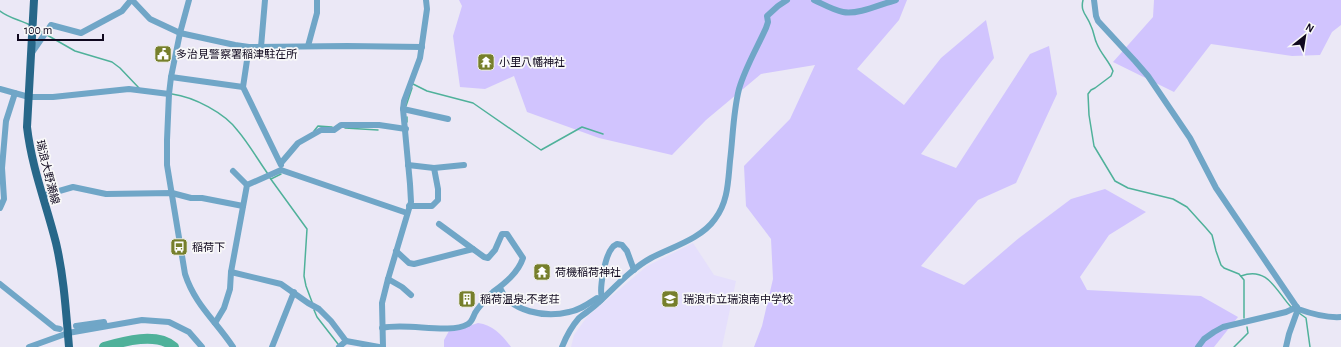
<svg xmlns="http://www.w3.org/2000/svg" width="1341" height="347" viewBox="0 0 1341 347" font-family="'Alegreya Sans','Noto Sans JP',sans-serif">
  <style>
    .built { fill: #e5dffc }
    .green { fill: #d1c4fe }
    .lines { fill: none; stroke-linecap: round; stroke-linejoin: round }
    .stream { stroke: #4fb19a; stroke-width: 1.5 }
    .river { stroke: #4fb19a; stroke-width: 10 }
    .minor { stroke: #70a6c7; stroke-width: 6 }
    .major { stroke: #276789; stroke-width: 8 }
    .labels { text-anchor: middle; stroke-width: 3.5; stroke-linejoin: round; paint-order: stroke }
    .poi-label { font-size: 11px; fill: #0f081e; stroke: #f8f8f8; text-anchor: start }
    .street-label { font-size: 11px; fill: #0f081e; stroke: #f8f8f8 }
  </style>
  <rect width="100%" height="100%" fill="#ebe8f6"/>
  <path class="built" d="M693 243 714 275 736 281 722 347H571L574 335 587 317 647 266Z"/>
  <g class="green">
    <path d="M459 0H907L899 20 857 69 904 105 941 58 986 20 994 58 921 154 956 168 1030 54 1049 46 1057 94 1016 183 978 200 921 266 964 285 1019 238 1071 199 1105 189 1146 212 1109 235 1080 277 1087 290 1201 296 1238 317 1214 347H754L762 326 773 279 771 239 746 206 744 166 790 119 815 65 761 74 706 120 672 155 599 138 527 112 514 76 485 89 460 87 453 36 462 6Z"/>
    <path d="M1154 0H1341V25L1332 32 1320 55 1292 56 1211 44 1174 92 1113 62 1153 17Z"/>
    <path d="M478 323C493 325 502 335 511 347H444V340L449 331 459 329Z"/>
  </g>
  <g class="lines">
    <g class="stream">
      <path d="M1083 0C1080 12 1087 15 1091 26 1094 32 1094 38 1097 44 1101 54 1109 61 1113 71L1111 76 1095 88 1091 90 1088 94 1089 115 1094 146 1115 181 1128 188 1173 199 1187 207 1206 228 1212 235 1216 251 1221 265 1224 268 1239 274 1244 280V318"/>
      <path d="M0 11C9 18 20 20 30 25"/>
      <path d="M35 28 44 33"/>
      <path d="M47 35 75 51 112 62 120 68 139 88"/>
      <path d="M413 84 427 91 473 103 541 150 582 127 603 134"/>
      <path d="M172 94C194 97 225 113 238 131 249 144 258 160 268 174"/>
      <path d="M406 106 412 88"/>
      <path d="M407 117V122"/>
      <path d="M345 128 378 130"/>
      <path d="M314 131 318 126 332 127"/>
      <path d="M270 178 307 229 304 276 306 286 312 302"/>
      <path d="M271 179 281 174"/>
      <path d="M1241 276C1268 266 1276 291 1291 307"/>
      <path d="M314 310 317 317 338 344"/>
      <path d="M1299 313 1306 318 1310 347"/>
      <path d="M1234 347 1248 333 1247 327"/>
    </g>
    <path class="river" d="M104 347C124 341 157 332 174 347"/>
    <g class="minor">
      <path d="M132 0 150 19 180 33 235 45 249 47 347 46 422 47"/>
      <path d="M189 0 180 33 171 77 169 94 167 140V165L185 274C195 305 216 321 233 347"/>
      <path d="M814 0C823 4 833 10 843 12 858 15 881 4 896 0"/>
      <path d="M1094 0 1096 16 1098 21 1135 61 1148 76 1190 138 1216 188 1298 309C1312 314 1327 318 1341 317"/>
      <path d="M308 46 317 13V0"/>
      <path d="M249 47 243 87 281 165"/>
      <path d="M261 47 265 0"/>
      <path d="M31 54 51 25 81 33 122 11 131 0"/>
      <path d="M171 77 243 87"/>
      <path d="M0 89 29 97H53L129 89 169 94"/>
      <path d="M403 109 448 119"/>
      <path d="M281 163 298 143 321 130H334L341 125H379L406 129"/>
      <path d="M408 165 434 168 438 189V200L432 206H409"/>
      <path d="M434 168 464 165"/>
      <path d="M233 171 247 185"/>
      <path d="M42 196 73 187 106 194 172 193 191 198H202L243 206"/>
      <path d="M0 208 4 199 2 168 6 121 15 93"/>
      <path d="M439 224 473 249"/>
      <path d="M231 272 281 284 308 303 319 309 331 321 346 341 379 347"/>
      <path d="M388 279 402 287 411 295"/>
      <path d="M0 284 55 328 60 329"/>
      <path d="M500 288C510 312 546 318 569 312 580 310 588 304 597 298L601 300"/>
      <path d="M602 298C599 289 605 256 612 248 613 246 615 245 617 244L622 245 627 251 634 270"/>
      <path d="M215 323 224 308 230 289 231 272 247 185 281 170 407 213"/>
      <path d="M76 326 104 322 105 326"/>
      <path d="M382 328C407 322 449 335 468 324 472 322 473 317 475 313 479 306 487 298 493 292 505 283 518 273 523 258L507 234H502L495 250 488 258 484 257 473 249 414 264 409 263 396 251"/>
      <path d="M29 347 68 333 142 320 169 322 189 332 202 347"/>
      <path d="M272 347 294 292"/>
      <path d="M339 347 346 341"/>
      <path d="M383 347 382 303 388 279 411 202 410 184 403 109 404 101 420 58 427 9 426 0"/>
      <path d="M562 347C566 337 572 326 579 318 585 313 592 309 598 303 615 287 631 269 651 258 672 247 701 239 715 219 728 202 728 182 730 161 733 137 733 113 739 89 745 68 757 48 766 28L768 22 767 16 778 6 787 0"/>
      <path d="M1198 347 1204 339 1214 332 1223 327 1286 312 1297 307"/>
      <path d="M1286 347 1289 334 1298 309"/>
    </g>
    <path class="major" d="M34 0 27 127C32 169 46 203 56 243 64 277 66 312 69 347"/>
  </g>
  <defs>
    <symbol id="civic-square" viewBox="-11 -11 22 22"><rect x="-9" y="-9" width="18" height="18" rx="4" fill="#767f2b" stroke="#f8f8f8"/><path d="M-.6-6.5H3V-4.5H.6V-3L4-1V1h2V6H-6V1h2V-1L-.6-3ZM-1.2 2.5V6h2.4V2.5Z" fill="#fff"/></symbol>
    <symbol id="temple-square" viewBox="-11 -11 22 22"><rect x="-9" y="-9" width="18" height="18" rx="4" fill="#767f2b" stroke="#f8f8f8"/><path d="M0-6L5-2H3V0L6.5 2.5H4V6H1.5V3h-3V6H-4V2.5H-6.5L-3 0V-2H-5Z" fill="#fff"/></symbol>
    <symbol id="bus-square" viewBox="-11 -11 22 22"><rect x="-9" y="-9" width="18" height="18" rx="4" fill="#767f2b" stroke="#f8f8f8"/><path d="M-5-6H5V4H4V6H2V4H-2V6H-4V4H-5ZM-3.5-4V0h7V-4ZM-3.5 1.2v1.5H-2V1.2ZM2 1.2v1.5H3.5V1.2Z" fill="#fff"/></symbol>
    <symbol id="building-square" viewBox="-11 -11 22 22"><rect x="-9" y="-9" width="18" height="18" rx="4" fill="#767f2b" stroke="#f8f8f8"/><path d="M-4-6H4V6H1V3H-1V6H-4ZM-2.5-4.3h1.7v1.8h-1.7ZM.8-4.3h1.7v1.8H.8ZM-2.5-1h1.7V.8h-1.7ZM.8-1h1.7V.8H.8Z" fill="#fff"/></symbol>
    <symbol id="school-square" viewBox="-11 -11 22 22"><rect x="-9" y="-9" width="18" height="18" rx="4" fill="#767f2b" stroke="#f8f8f8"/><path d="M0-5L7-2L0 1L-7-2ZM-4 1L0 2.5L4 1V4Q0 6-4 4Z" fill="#fff"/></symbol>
  </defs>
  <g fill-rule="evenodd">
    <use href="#civic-square" x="153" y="44" width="20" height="20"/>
    <use href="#temple-square" x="476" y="52" width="20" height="20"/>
    <use href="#bus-square" x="169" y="237" width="20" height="20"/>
    <use href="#temple-square" x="532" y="262" width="20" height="20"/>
    <use href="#building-square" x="457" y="289" width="20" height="20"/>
    <use href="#school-square" x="660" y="289" width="20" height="20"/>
  </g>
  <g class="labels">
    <g class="poi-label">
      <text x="176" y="58">多治見警察署稲津駐在所</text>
      <text x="499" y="66">小里八幡神社</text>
      <text x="192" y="251">稲荷下</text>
      <text x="555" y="276">荷機稲荷神社</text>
      <text x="480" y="303">稲荷温泉;不老荘</text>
      <text x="683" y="303">瑞浪市立瑞浪南中学校</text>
    </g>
    <g class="street-label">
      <text transform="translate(48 172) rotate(76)" y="4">瑞浪大野瀬線</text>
    </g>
  </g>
  <g transform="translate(1305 36) rotate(30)" stroke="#f8f8f8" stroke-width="3" paint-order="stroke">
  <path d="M0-3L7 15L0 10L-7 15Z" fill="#0f081e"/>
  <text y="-6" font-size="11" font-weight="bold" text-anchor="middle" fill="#0f081e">N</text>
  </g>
  <path d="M18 34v6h85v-6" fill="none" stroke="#0f081e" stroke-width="2"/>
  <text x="24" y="34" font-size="12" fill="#0f081e" stroke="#f8f8f8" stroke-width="3" paint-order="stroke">100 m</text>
</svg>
